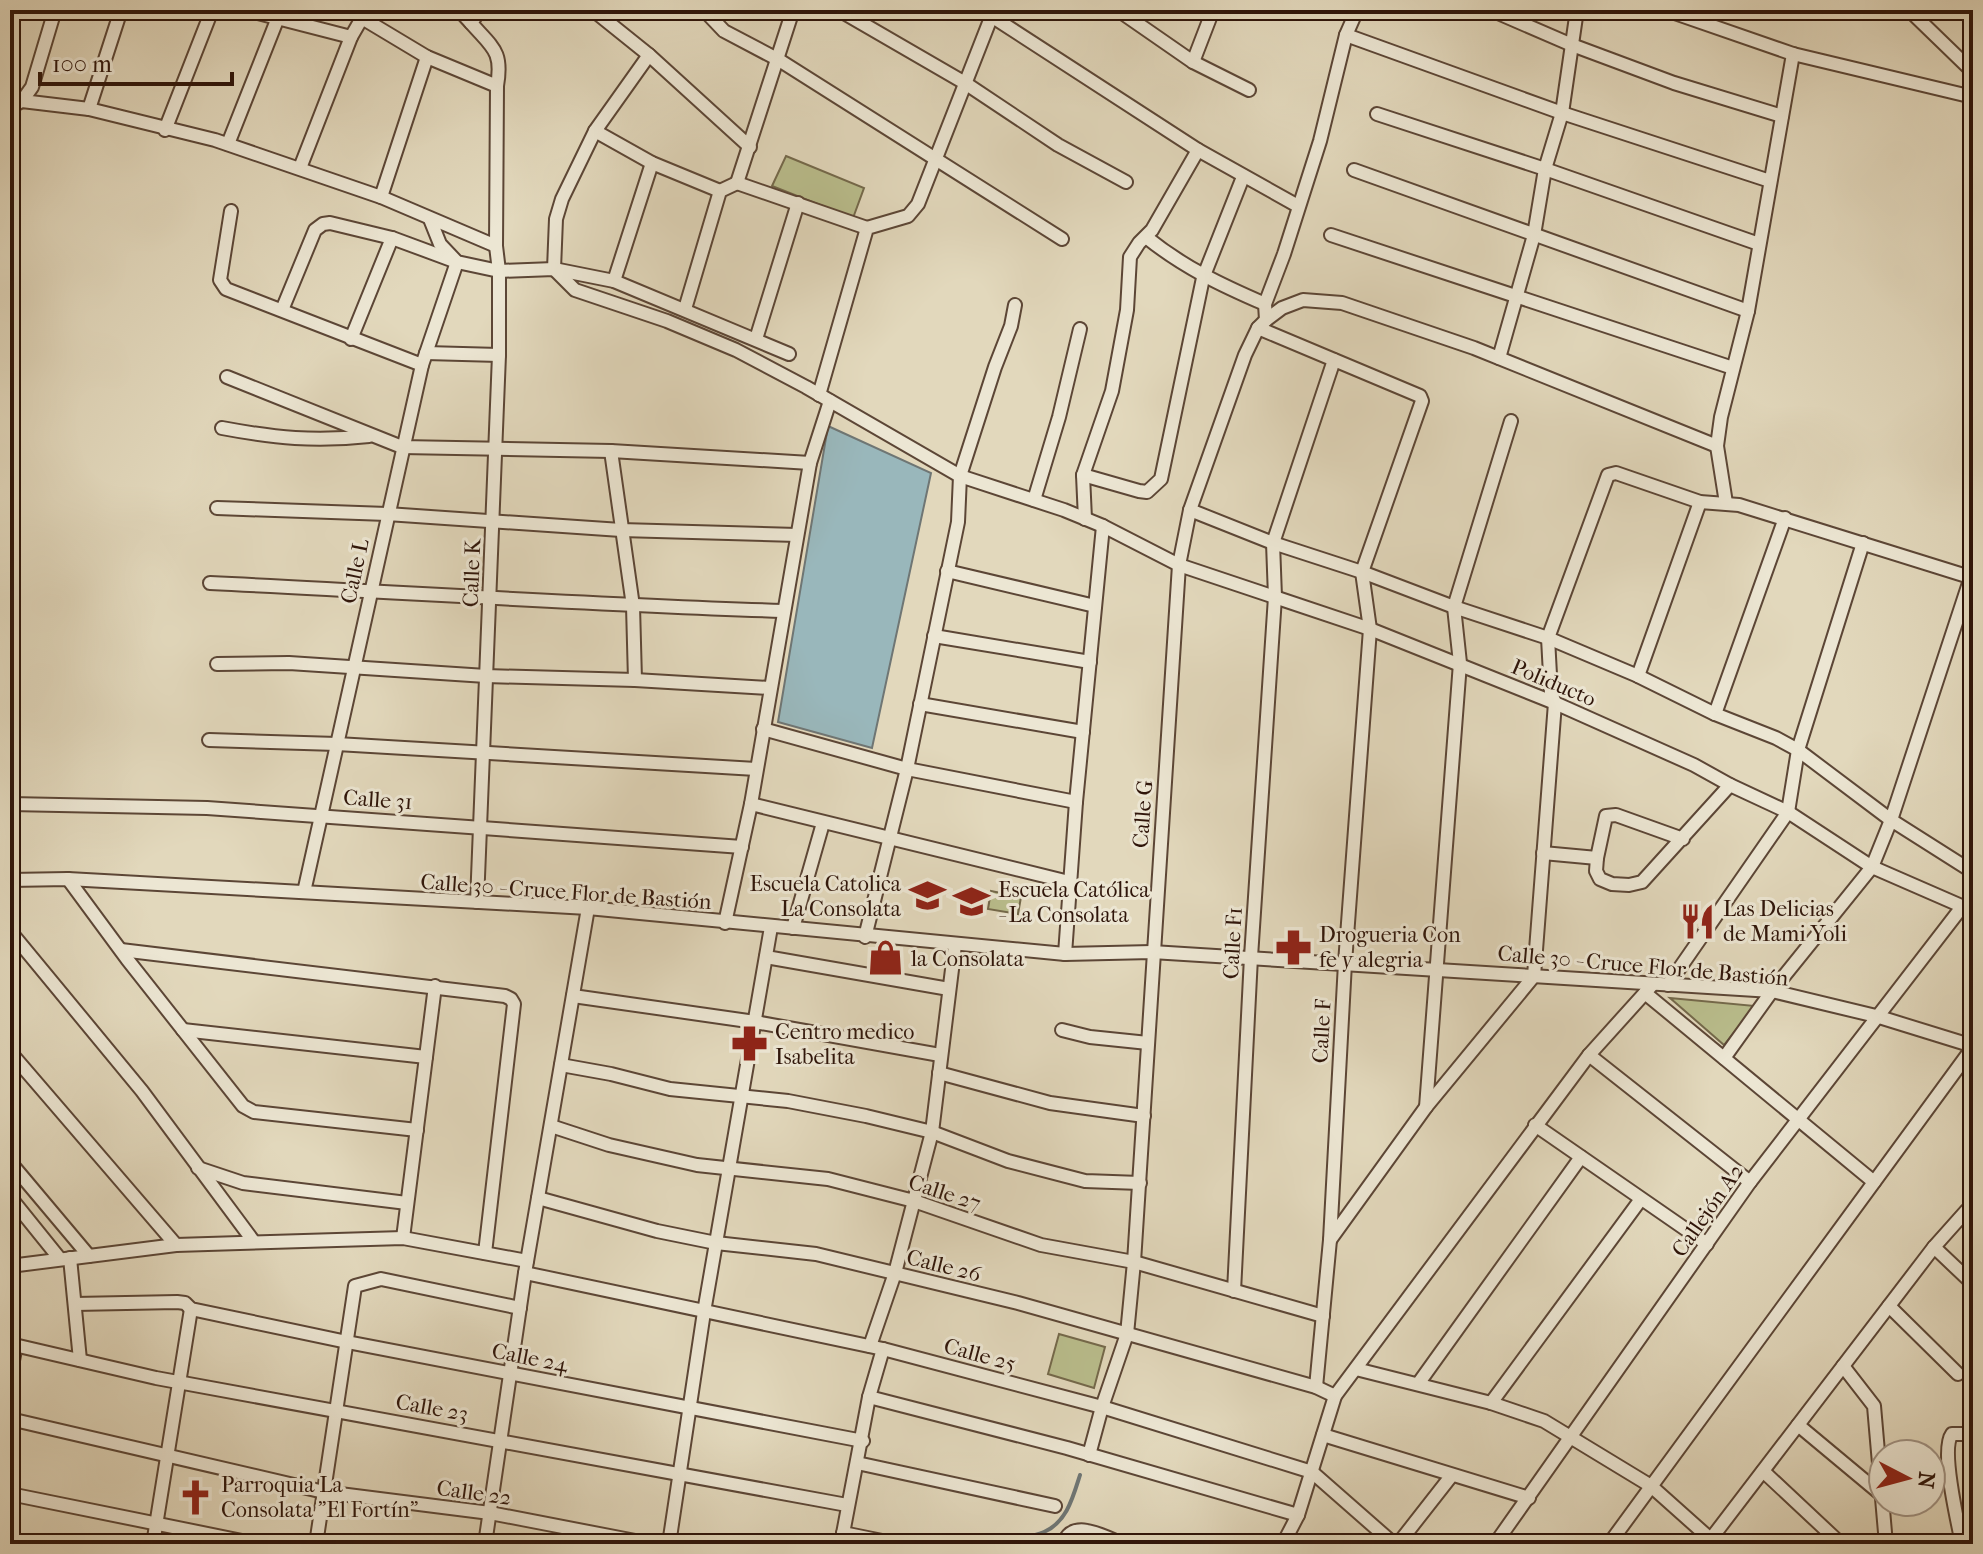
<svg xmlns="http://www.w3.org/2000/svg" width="1983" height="1554" viewBox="0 0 1983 1554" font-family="'IM FELL French Canon',serif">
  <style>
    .green { fill: #b9bd8c; stroke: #74694b; stroke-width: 2 }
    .water { fill: #99b7bb; stroke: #6f7674; stroke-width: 2 }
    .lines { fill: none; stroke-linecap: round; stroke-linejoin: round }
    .stream { stroke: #6f7674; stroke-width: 4 }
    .street-casing { stroke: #5c4636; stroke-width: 16 }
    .street { stroke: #ece6d3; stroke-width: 12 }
    .labels { text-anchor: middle; stroke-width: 6; stroke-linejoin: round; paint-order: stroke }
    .street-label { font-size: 22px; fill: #2f150a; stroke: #ece6d3 }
    .poi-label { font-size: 22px; fill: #2f150a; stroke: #ece6d3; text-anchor: start }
  </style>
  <rect width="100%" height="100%" fill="#e2d8bc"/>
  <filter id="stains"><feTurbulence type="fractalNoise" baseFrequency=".0025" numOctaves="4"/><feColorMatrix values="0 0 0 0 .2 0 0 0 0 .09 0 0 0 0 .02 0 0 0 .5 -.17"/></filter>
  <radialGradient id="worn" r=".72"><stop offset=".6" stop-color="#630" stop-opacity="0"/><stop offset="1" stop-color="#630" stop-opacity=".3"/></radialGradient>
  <g class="green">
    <path d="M786 156 864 188 853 218 772 186Z"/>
    <path d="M991 891 1021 897 1018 914 988 909Z"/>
    <path d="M1670 998 1755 1006 1724 1045Z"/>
    <path d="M1059 1334 1105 1347 1094 1388 1048 1374Z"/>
  </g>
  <path class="water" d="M828 426 931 473 872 748 778 722Z"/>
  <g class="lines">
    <path class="stream" d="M994 1544C1011 1536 1029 1539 1044 1532 1067 1522 1073 1497 1080 1475"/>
    <defs>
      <g id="street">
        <path d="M246 10 351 37 362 18 427 57 497 86"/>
        <path d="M459 10 471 23"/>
        <path d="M593 10 649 55 750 147"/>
        <path d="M704 10 724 31 779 60 1062 239"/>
        <path d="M839 10 965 83 1058 145 1126 182"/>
        <path d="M982 10 1198 150 1298 206"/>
        <path d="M1118 10 1193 62 1249 90"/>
        <path d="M1491 10 1572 45 1674 83 1782 116"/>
        <path d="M1666 10 1793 54 1973 97"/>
        <path d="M1909 10 1973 72"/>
        <path d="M1346 35 1562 113 1770 181"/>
        <path d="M649 55 595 131 562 199 556 219 554 269 575 290 667 321 736 350 806 387 960 476 1064 510 1103 526 1179 565 1370 629 1555 703 1694 765 1730 785 1788 812 1872 867 1973 911"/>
        <path d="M1193 62 1213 10"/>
        <path d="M22 101 32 87 55 10"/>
        <path d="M10 107 22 101 89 109 215 140 381 197 496 246"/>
        <path d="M89 109 121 10"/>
        <path d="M1377 114 1545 169 1759 244"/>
        <path d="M165 130 212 10"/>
        <path d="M595 131 652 163 720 191"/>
        <path d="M228 144 281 10"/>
        <path d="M300 168 351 37"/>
        <path d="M1354 170 1748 311"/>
        <path d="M737 183 793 10"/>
        <path d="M737 183 867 228"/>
        <path d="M381 197 427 57"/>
        <path d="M231 211 220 280 226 289 422 365"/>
        <path d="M430 219 440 244 457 262 499 271 554 269 614 281 789 354"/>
        <path d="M1331 235 1733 368"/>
        <path d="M1146 237C1183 267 1221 285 1265 304"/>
        <path d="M614 281 652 163"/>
        <path d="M685 309 720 191 737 183"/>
        <path d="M282 310 315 230 323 224 330 223 392 238 457 262 422 365 304 892"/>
        <path d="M1266 320 1265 304 1284 254 1320 141 1346 35 1357 10"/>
        <path d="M1258 328 1420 396 1422 401 1362 572 1370 629 1345 963 1330 1240 1316 1387"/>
        <path d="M351 339 392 238"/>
        <path d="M756 339 798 203"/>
        <path d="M426 353 499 355"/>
        <path d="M1499 358 1534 235 1545 169 1562 113 1577 10"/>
        <path d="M227 377 402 447 611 451 810 463"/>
        <path d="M819 395 867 228 908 216 918 204 994 10"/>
        <path d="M222 428C275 438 315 442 369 436"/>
        <path d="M611 451 633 606 635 680"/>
        <path d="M1083 475 1139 491 1147 492 1161 479 1203 278 1243 177"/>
        <path d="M1034 500 1059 417 1080 329"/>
        <path d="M1726 503 1717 446 1721 417 1748 311 1793 54"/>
        <path d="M217 508 387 514 621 530 797 535"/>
        <path d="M1190 510 1273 543 1362 572 1454 607 1548 638 1638 676 1715 714 1776 738 1798 750 1891 820 1973 872"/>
        <path d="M1085 519 1083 475 1112 391 1127 310 1130 257 1139 243 1152 230 1198 150"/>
        <path d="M947 571 1095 606"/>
        <path d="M210 583C401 592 592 605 784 611"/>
        <path d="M934 636 1090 662"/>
        <path d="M217 664 289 663 486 676 635 680 770 688"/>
        <path d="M1638 676 1700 502"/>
        <path d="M920 704 1083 732"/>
        <path d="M1715 714 1785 518"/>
        <path d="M763 729 907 769 1076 802"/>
        <path d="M209 740 337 744 756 769"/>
        <path d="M10 804 207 808 742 847"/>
        <path d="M751 804 1069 882"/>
        <path d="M1683 839 1616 815 1606 816 1597 858 1596 871 1600 879 1612 884 1629 885 1642 882 1730 785"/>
        <path d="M1543 853 1597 858"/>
        <path d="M68 879 127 959 243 1106 254 1112 417 1130"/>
        <path d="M10 880 68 879 588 908 1065 954 1152 952 1772 991 1876 1016 1973 1046"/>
        <path d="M477 902 499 355V271L496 246 497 86C503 51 493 48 471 23L480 10"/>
        <path d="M725 923 751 804 810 463 830 401"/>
        <path d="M793 928 823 823"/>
        <path d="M10 931 142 1091 254 1242"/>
        <path d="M865 937 907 769 958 522 960 476 995 367 1011 326 1015 305"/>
        <path d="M121 950 505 996 511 999 514 1004 485 1253"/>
        <path d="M1065 954 1076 802 1103 526"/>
        <path d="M766 957 949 989"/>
        <path d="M1668 985 1788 812 1798 750 1863 543"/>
        <path d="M1645 993 1874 1182"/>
        <path d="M573 996 755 1022 940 1055"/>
        <path d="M183 1030 426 1057"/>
        <path d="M1062 1030 1090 1037 1148 1043"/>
        <path d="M10 1052 176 1245"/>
        <path d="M1589 1055 1750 1182"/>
        <path d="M1724 1058 1772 991 1872 867 1891 820 1971 577"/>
        <path d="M561 1065 611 1074 670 1089 788 1101 866 1116 932 1132 1008 1161 1085 1181 1140 1183"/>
        <path d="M939 1073 1050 1103 1144 1116"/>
        <path d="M1426 1107 1460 663 1454 607 1511 421"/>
        <path d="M1535 1125 1707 1244"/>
        <path d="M551 1126 609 1145 697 1165 828 1179 914 1201 1041 1245 1134 1262 1323 1316"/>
        <path d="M10 1162 89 1256"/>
        <path d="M198 1168 243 1183 407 1203"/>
        <path d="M10 1197 60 1259"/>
        <path d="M538 1198 657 1231 716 1243 816 1254 1018 1303 1316 1387 1335 1396"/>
        <path d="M403 1238 435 986"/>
        <path d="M1330 1240 1426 1107 1534 976 1555 703 1551 693 1548 638 1608 475 1616 473 1700 502 1739 505 1973 578"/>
        <path d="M1934 1247 1973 1284"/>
        <path d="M70 1258 80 1360"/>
        <path d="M10 1266 176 1245 403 1238 527 1261"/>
        <path d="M525 1273 883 1349 1102 1407 1312 1472 1394 1544"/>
        <path d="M1234 1291 1251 957 1275 597 1273 543 1334 360"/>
        <path d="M75 1304 177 1302 185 1303 191 1309 347 1342 863 1441"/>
        <path d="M1889 1306 1958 1374"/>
        <path d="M10 1344 156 1378 847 1505"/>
        <path d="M870 1346 895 1273 932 1132 955 945"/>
        <path d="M1843 1366 1874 1406 1886 1544"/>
        <path d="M1356 1369 1491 1403 1544 1421 1651 1486 1716 1544"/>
        <path d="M10 1376 16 1345"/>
        <path d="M1418 1384 1581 1157"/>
        <path d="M869 1397 1067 1448 1298 1515"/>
        <path d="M1491 1403 1641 1199"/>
        <path d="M10 1419 324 1492 490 1513 651 1544"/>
        <path d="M1798 1425 1882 1495"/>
        <path d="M1323 1435 1529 1498"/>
        <path d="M1089 1455 1102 1407 1127 1334 1134 1262 1179 565 1190 510 1245 355 1258 328 1266 320 1282 308 1303 300 1342 303 1474 348 1717 446"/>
        <path d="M857 1463 1055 1506"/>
        <path d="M1763 1471 1841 1544"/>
        <path d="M10 1494 257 1544"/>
        <path d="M843 1533 897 1544"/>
        <path d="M153 1544 191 1309"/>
        <path d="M316 1544 355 1286 381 1279 520 1308"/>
        <path d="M485 1544 525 1273 588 908"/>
        <path d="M669 1544 704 1312 771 927"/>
        <path d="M841 1544 869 1397 883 1349"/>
        <path d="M1063 1544C1073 1517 1104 1537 1123 1544"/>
        <path d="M1283 1544 1298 1515 1335 1396 1589 1055 1653 984"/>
        <path d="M1398 1544 1452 1475"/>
        <path d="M1495 1544 1750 1182 1962 907"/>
        <path d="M1609 1544 1973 1047"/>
        <path d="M1707 1544 1934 1247 1967 1210"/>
        <path d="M1962 1544C1958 1522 1940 1450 1952 1434H1973"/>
      </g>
    </defs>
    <use href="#street" class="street-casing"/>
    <use href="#street" class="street"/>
  </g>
  <defs>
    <symbol id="school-bare" viewBox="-9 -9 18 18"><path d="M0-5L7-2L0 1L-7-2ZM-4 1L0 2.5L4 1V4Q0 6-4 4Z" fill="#8f2418" stroke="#ece6d3" stroke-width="2.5" paint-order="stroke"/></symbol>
    <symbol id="restaurant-bare" viewBox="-9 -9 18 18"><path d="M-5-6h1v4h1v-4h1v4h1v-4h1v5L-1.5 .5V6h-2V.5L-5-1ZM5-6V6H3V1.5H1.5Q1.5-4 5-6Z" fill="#8f2418" stroke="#ece6d3" stroke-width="2.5" paint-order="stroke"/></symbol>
    <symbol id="pharmacy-bare" viewBox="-9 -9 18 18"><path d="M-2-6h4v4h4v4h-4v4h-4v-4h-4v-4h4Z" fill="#8f2418" stroke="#ece6d3" stroke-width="2.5" paint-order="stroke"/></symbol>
    <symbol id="shop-bare" viewBox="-9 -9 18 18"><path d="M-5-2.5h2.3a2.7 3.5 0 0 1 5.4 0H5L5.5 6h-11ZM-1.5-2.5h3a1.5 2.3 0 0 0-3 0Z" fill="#8f2418" stroke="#ece6d3" stroke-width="2.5" paint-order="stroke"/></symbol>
    <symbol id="church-bare" viewBox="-9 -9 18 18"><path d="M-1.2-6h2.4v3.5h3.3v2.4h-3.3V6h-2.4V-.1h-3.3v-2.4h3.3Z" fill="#8f2418" stroke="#ece6d3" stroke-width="2.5" paint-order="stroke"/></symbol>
  </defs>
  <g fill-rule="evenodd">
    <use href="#school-bare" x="902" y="870" width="51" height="51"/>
    <use href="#school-bare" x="946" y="876" width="51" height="51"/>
    <use href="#restaurant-bare" x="1672" y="896" width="51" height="51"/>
    <use href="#pharmacy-bare" x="1268" y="922" width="51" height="51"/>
    <use href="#shop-bare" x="860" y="932" width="51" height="51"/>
    <use href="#pharmacy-bare" x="724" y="1018" width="51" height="51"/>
    <use href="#church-bare" x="170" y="1472" width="51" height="51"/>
  </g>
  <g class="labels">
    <g class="street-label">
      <text transform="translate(354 571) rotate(-78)" y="8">Calle L</text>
      <text transform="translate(471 573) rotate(-88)" y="8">Calle K</text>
      <text transform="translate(1554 682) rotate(23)" y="8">Poliducto</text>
      <text transform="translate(378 799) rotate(4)" y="8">Calle 31</text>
      <text transform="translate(1142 814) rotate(-86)" y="8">Calle G</text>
      <text transform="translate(566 891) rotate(4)" y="8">Calle 30 - Cruce Flor de Bastión</text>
      <text transform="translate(1232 943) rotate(-87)" y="8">Calle F1</text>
      <text transform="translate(1643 965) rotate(5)" y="8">Calle 30 - Cruce Flor de Bastión</text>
      <text transform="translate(1321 1031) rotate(-87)" y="8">Calle F</text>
      <text transform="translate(945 1192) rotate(18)" y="8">Calle 27</text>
      <text transform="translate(1707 1210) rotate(-55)" y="8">Callejón A2</text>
      <text transform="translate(944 1265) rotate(14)" y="8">Calle 26</text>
      <text transform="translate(980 1354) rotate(15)" y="8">Calle 25</text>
      <text transform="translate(530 1357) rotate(11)" y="8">Calle 24</text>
      <text transform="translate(432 1407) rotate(10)" y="8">Calle 23</text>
      <text transform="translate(474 1492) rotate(8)" y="8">Calle 22</text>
    </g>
    <g class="poi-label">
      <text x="901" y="891" text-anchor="end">Escuela Catolica<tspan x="901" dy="25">La Consolata</tspan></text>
      <text x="998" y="897">Escuela Católica<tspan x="998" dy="25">- La Consolata</tspan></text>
      <text x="1723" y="916">Las Delicias<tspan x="1723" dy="25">de Mami Yoli</tspan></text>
      <text x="1319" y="942">Drogueria Con<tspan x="1319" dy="25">fe y alegria</tspan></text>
      <text x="911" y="966">la Consolata</text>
      <text x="775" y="1039">Centro medico<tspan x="775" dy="25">Isabelita</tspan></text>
      <text x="221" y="1492">Parroquia La<tspan x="221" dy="25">Consolata "El Fortín"</tspan></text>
    </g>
  </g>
  <rect width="1983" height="1554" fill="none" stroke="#e2d8bc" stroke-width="40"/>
  <rect x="12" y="12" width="1959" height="1530" fill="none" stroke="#2f150a" stroke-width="4"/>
  <rect x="20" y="20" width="1943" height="1514" fill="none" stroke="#2f150a" stroke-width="2"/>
  <g transform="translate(1907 1478) rotate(96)"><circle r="38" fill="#ece6d3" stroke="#a09283" stroke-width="2"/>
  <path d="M0-6L14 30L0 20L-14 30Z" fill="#8f2418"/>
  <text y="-12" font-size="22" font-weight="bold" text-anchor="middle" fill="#2f150a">N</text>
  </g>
  <path d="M40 72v12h192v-12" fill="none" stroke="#2f150a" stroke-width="4"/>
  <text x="52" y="72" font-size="24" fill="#2f150a" stroke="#ece6d3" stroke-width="6" paint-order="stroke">100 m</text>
  <rect width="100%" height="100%" filter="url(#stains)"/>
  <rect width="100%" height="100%" fill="url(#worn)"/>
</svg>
